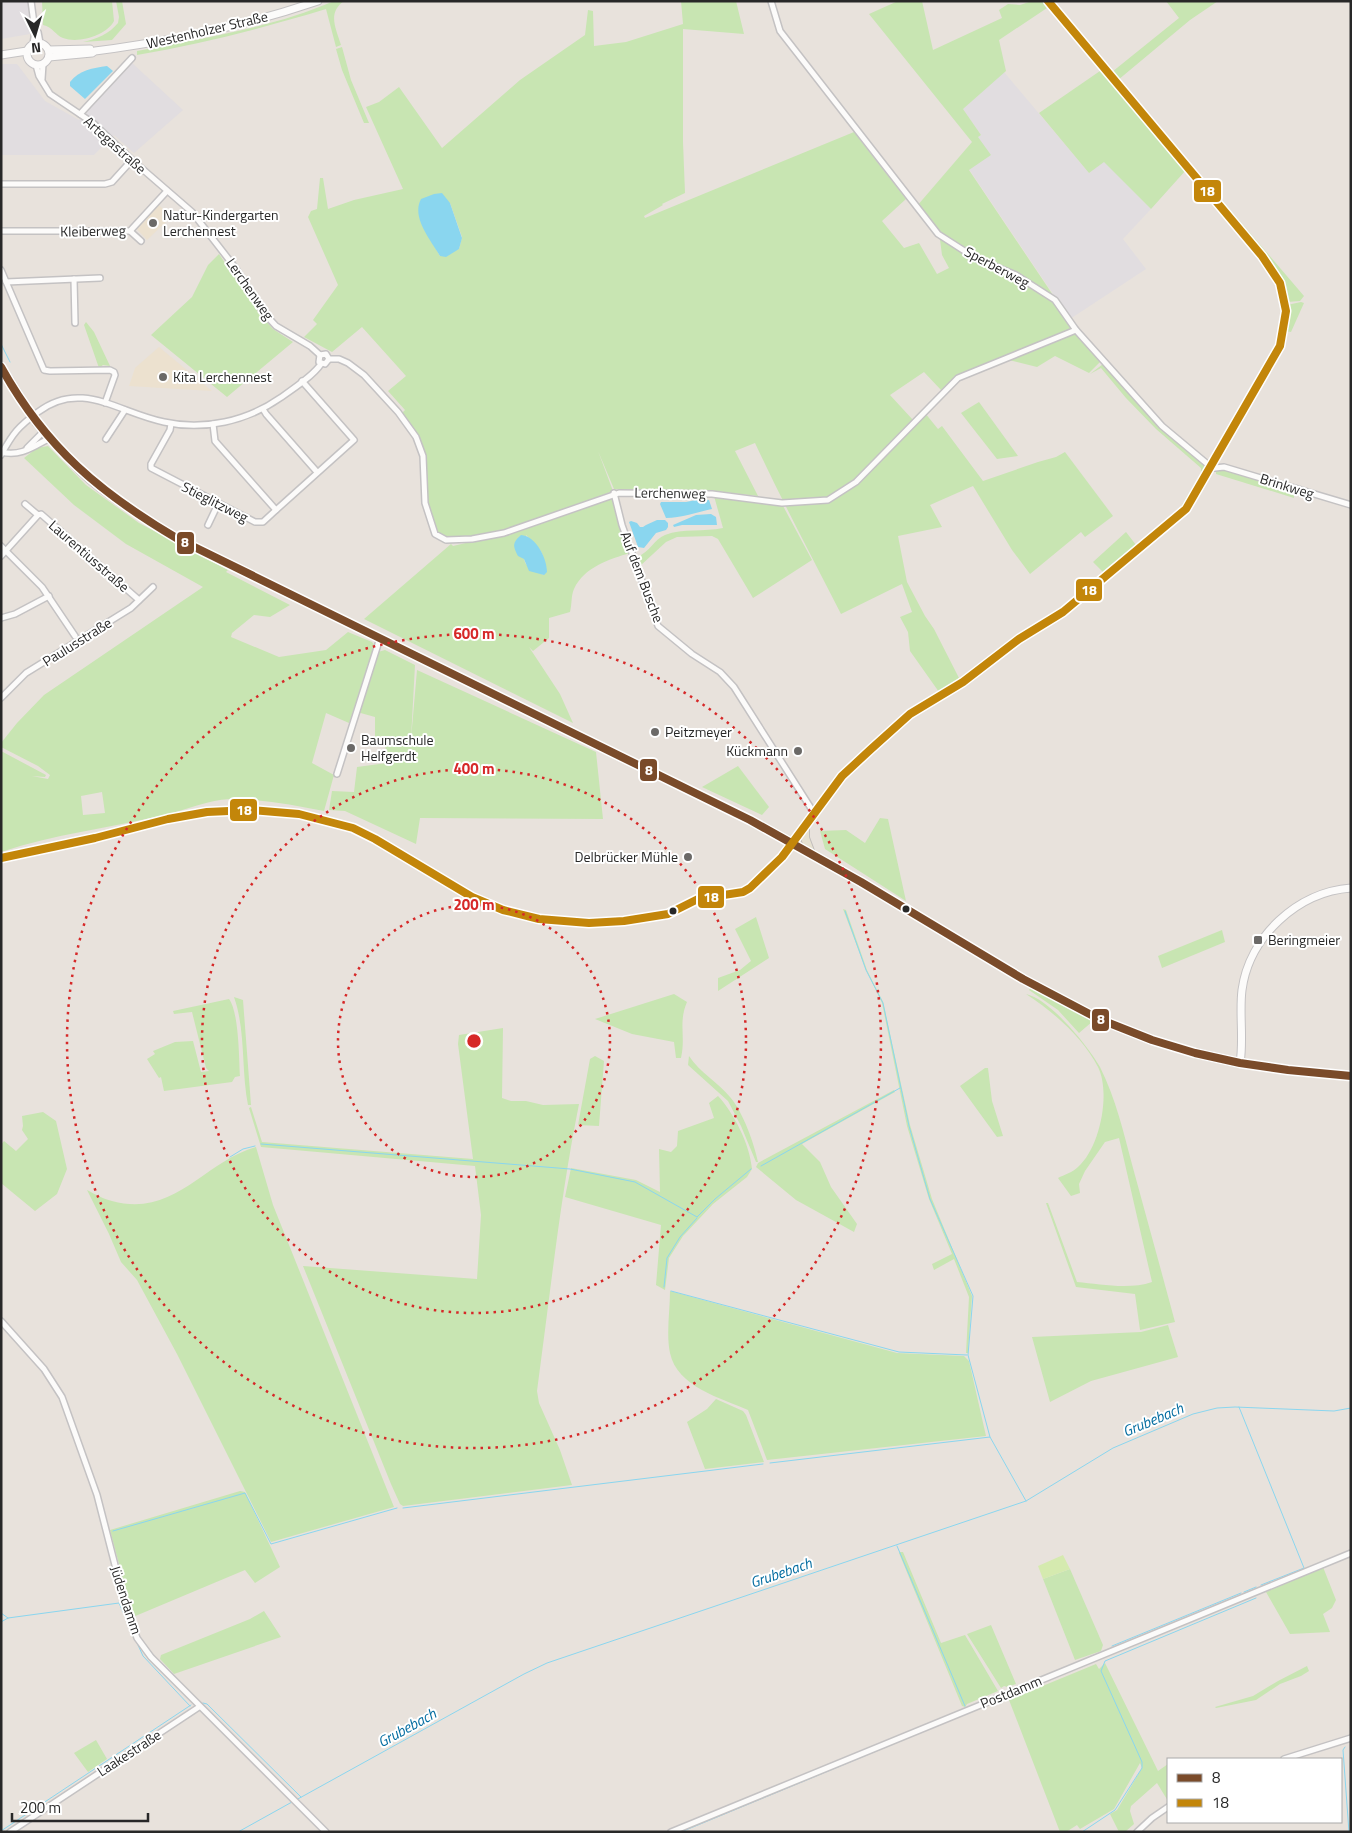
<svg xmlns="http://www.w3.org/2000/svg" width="1352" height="1833" viewBox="0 0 1352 1833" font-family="'Titillium Web',sans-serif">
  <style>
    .industrial { fill: #e1dde0 }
    .education { fill: #ece1cf }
    .green { fill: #c8e5b2; fill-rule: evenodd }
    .pitch { fill: #d5eaaf }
    .water { fill: #8ad6ef }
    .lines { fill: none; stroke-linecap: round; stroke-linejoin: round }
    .stream { stroke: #8ad6ef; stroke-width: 1 }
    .street-casing { stroke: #c4c2c3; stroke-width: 8 }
    .secondary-casing { stroke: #c4c2c3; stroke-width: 9 }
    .primary-casing { stroke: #c0bdbb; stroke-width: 10 }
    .street { stroke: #fcfbfa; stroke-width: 5 }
    .secondary { stroke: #fcfbfa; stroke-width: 7 }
    .primary { stroke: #e7e1d0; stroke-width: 8 }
    .primary-bridge-casing { stroke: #c0bdbb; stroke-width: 10; stroke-linecap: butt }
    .primary-bridge { stroke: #e7e1d0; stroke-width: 8 }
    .bus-1-casing { stroke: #fff; stroke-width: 11 }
    .bus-2-casing { stroke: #fff; stroke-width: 11 }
    .bus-1 { stroke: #7a4b2a; stroke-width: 8 }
    .bus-2 { stroke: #c3860a; stroke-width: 8 }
    .ring { fill: none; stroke: #d62828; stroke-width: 2.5; stroke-dasharray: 2.5 5 }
    .poi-dot { fill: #6b6967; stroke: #fff; stroke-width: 2 }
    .bus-dot { fill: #282828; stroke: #fff; stroke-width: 2 }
    .labels { text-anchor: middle; stroke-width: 4; stroke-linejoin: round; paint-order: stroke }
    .street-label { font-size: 14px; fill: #282828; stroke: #fff }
    .poi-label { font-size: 14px; fill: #282828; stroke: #fff; text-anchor: start }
    .water-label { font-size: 15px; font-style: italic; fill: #036ca0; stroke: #fff }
    .centre { fill: #d62828; stroke: #fff; stroke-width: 2.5 }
    .ring-label { font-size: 15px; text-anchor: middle; font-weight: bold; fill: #d62828; stroke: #fff; stroke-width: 4; stroke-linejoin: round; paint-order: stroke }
    .line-badge { stroke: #fff; stroke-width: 2 }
    .badge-label { font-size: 14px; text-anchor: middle; font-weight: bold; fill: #fff }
  </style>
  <rect width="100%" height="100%" fill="#e8e2dc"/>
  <g class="industrial">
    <path d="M1 1H28L30 34 1 39Z"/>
    <path d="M132 63 183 110 134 153 114 135 94 155H1V64H17L45 101 79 120Z"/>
    <path d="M1004 72 1089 173 1104 161 1151 209 1123 239 1146 269 1070 319 969 169 977 137 981 135 963 109Z"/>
  </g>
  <g class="education">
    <path d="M158 204 171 217 147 240 136 228Z"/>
    <path d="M159 347 212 391 129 386 135 368Z"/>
  </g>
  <g class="green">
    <path d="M42 1H112L114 21C107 35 79 44 63 38 55 35 53 27 43 25Z"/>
    <path d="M116 1H122L126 24 112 40 83 42C97 39 109 34 118 23L119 17Z"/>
    <path d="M334 1H344C327 13 336 28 341 45L336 47 326 9C263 28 202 44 137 55V51C203 38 272 28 334 1Z"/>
    <path d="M681 1H736L744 34 683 29V142L685 193 662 204 663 205 644 216 645 218 854 132 906 199 882 221 904 248 919 243 937 274 949 268 942 255 939 232 917 206 972 142 869 14 898 1H922L933 50 1002 18 999 10 1008 4 1020 5 1032 1H1042L1047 8 999 40 1006 71 963 109 981 135 978 137 991 155 969 170 1055 298 1054 301 1070 327 1069 331 958 375 941 390 924 372 890 395 913 420 889 446 925 413 938 429 942 426 983 481 1038 462 1056 457 1065 452 1113 516 1085 537 1081 532 1030 574 1012 550 973 486 930 505 942 527 898 536 907 582 925 616 934 629 959 678 939 692 910 651 908 632 900 617 912 612 902 584 841 614C812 557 782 501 755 443L735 451 758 496 707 490 614 489 598 451 613 491C576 505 483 547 447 538 444 537 440 534 437 533L426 503 424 456 401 414 405 410 388 391 406 376 362 327 332 352 304 337 317 324 313 320 338 285 308 217 311 211 317 209 320 178H323L328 209 354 200 403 189 366 107 379 102 399 87 442 148 520 80 585 35 588 10 593 11 594 46 626 42 683 24ZM450 203 462 237 459 249 440 256 423 226Z"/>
    <path d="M1166 1H1218L1190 20 1118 80 1112 72 1179 18Z"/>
    <path d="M342 47 351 80 369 123H364L342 70 336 49Z"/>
    <path d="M1100 71 1103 74 1105 73 1186 170 1151 209 1104 162 1089 173 1039 113Z"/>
    <path d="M1215 192 1304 296 1300 301 1287 302 1281 282 1213 194Z"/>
    <path d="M219 254 259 313 273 329 293 342 227 397 151 335 192 297 208 265Z"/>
    <path d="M1301 302 1304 303 1291 332 1286 331 1288 311 1287 305Z"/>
    <path d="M86 322 94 332 110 366 103 365 99 368 84 325Z"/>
    <path d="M1076 333 1101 361 1089 373 1055 356 1037 367 1009 360Z"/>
    <path d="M1103 364 1129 393 1209 466 1184 509 1106 575 1093 562 1126 532 1136 545 1180 508 1201 473V468L1156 429 1126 398 1101 368 1090 374Z"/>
    <path d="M979 402 1018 456 997 459 961 413Z"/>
    <path d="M48 446 86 485 139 523 228 570 226 572 290 605 270 617 254 615 232 633 231 637 279 657 326 650 348 632 372 642 375 646 349 723 326 713 312 763 334 775 324 811C293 805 263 799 230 799 207 800 187 810 164 815 110 828 54 834 1 852V751L46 775 45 777 32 776 48 779 50 775 38 766 1 747V743L17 723 44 695 203 587 126 544 74 505 24 458 37 448ZM102 792 105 813 83 815 81 796Z"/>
    <path d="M1223 469 1294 490V498L1216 474V470Z"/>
    <path d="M714 496 782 504 812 560 753 598 718 539 712 536 677 537 666 542 640 566 637 557C650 552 654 539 665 535 683 528 704 532 723 528Z"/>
    <path d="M607 498H611L614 502 630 553C610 559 584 567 574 589 571 595 572 605 570 612L549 618V638L533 651 529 647 560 694 573 723 364 619 451 544 453 546 529 528ZM526 535C542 552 545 550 544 575 518 565 524 560 526 535Z"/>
    <path d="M385 650 415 665 411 739 417 670 596 752 603 819 420 818 416 844 345 811 329 810 332 791 354 792 357 767 387 763 385 742 375 741V717L357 712 378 652Z"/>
    <path d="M738 766 769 807 762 815 702 787Z"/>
    <path d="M880 818 888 819 906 901 825 849 820 831 846 830 865 843Z"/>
    <path d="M843 909 846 910 867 970 883 1002 910 1125 932 1199 972 1296 968 1353H966L969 1297 954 1259 934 1270 932 1264 952 1254 929 1199 907 1126 882 1003 866 970Z"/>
    <path d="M756 917 769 958 718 991V978L740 970 751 961 735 929Z"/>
    <path d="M1222 930 1225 942 1162 968 1158 956Z"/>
    <path d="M1031 987 1093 1021 1079 1033 1058 1010 1029 990Z"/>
    <path d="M674 994 687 1002C678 1023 686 1036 681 1058H676L674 1042 632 1034 595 1019Z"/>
    <path d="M1026 994C1050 999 1088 1046 1100 1067 1116 1099 1124 1134 1133 1168 1147 1219 1161 1270 1175 1322L1140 1330 1135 1294 1076 1287 1046 1203H1048L1077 1282C1100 1284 1129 1290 1152 1282L1119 1138 1105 1142 1085 1171 1079 1184 1080 1193 1071 1196 1058 1178C1064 1175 1073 1172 1078 1167 1100 1148 1111 1093 1098 1067 1083 1038 1054 1012 1026 994Z"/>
    <path d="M234 997 243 1000 251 1105H248C241 1070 246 1031 234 997Z"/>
    <path d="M229 999C239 1012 239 1059 240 1076L235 1077 232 1082 164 1091 161 1077 159 1078 147 1059 155 1054 153 1051 175 1042 193 1041 201 1072 209 1071 206 1068 192 1012 174 1014 173 1011Z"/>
    <path d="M503 1028 502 1098 511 1101H526L543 1105 579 1104C560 1199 550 1295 537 1391L539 1403 560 1450 572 1485 403 1506 400 1504 391 1484 303 1266 477 1279 481 1215 475 1166 261 1147 249 1108 251 1107 262 1142 473 1159 458 1044 459 1035Z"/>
    <path d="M595 1056 604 1061 599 1126 578 1125 590 1059Z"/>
    <path d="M689 1056C700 1073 718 1082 730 1097 743 1112 754 1143 758 1162H756L741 1126 728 1101 688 1065Z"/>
    <path d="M985 1068H988L992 1101 1003 1136 997 1137 960 1086Z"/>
    <path d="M894 1090 895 1092 802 1144 820 1162 831 1187 857 1224 854 1232 796 1200 756 1167 758 1163Z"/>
    <path d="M718 1096C734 1113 750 1145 752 1169L747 1177 713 1204 683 1236 669 1258 665 1290 656 1285 661 1225 565 1197 571 1168 636 1180 660 1192 659 1149 671 1152 677 1146 678 1131 714 1118 709 1103Z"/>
    <path d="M43 1112 56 1121 67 1169 57 1194 35 1211 1 1183V1145L4 1141 16 1151 28 1139 22 1130 23 1126 22 1116Z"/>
    <path d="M256 1147 273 1205 394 1507 271 1542 177 1354 137 1280 121 1262 109 1234 87 1190C95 1194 103 1199 112 1201 175 1218 203 1162 256 1147Z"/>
    <path d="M670 1291 897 1353 964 1356 969 1361 986 1436 767 1460 748 1410C721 1398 677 1387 670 1353 666 1334 670 1311 670 1291Z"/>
    <path d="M1168 1325 1178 1357 1091 1381 1050 1402 1032 1337 1141 1332Z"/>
    <path d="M716 1399 743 1411 746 1415 764 1462 705 1469 687 1422 707 1409Z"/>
    <path d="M240 1491 245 1492 280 1567 255 1583 245 1570 133 1617 110 1530Z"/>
    <path d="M900 1552H903L941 1643 965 1635 998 1691 967 1704 965 1707 962 1706 899 1553Z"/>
    <path d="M1323 1567 1336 1600 1332 1608 1323 1614 1330 1632 1290 1634 1266 1592Z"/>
    <path d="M1070 1569 1103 1645 1101 1651 1075 1660 1043 1579Z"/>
    <path d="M264 1611 281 1637 174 1674 160 1659 161 1655 250 1619Z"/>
    <path d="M991 1625 1016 1684 1007 1687 1004 1686 1001 1688 967 1634Z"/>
    <path d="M1105 1663 1158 1771 1168 1764V1801L1157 1783 1131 1806 1130 1811 1134 1824 1125 1832H1119L1110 1814 1117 1810 1142 1768 1140 1763 1114 1809 1080 1829 1077 1825 1066 1832H1060L1009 1700 1096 1664 1099 1669Z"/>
    <path d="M1307 1666 1309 1671 1301 1676 1280 1684 1256 1700 1216 1708 1215 1707 1253 1696 1278 1681Z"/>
    <path d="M96 1740 107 1759 88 1772 74 1753Z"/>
  </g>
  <path class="pitch" d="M1063 1555 1070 1569 1043 1579 1038 1566Z"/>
  <g class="water">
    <path d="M107 66 113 71 85 99 70 86V82C79 70 93 68 107 66Z"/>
    <path d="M442 193 450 203 462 238 459 249 446 257 440 256C431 240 411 218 421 199L434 194Z"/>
    <path d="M701 499 709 500 712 509C697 512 681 518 666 518L660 504 661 502H686Z"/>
    <path d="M711 514 716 517 717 525H682L674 527 673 525 696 515Z"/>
    <path d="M657 520H665L668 523V527L666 530 656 533 644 548 638 547 629 522 631 521 637 523 640 527H643L646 525Z"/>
    <path d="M521 535C536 536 547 558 547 572L544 575 529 571 524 559 518 556C513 546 512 543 521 535Z"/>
  </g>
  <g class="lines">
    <g class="stream">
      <path d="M1 344 10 362"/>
      <path d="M845 911 866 970 883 1003 909 1126 930 1199 973 1296 968 1355 990 1437"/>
      <path d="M261 1144 570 1169 635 1182 697 1217 715 1199 751 1169"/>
      <path d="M230 1157 243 1149 255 1146"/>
      <path d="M761 1166 900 1088"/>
      <path d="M664 1287 667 1258 680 1237 697 1218"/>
      <path d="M671 1291 899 1352 967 1355"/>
      <path d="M1239 1407 1304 1568 1261 1585"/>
      <path d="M770 1463 990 1437 1026 1501"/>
      <path d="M403 1508 763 1464"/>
      <path d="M113 1531 245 1493 271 1544 397 1508"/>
      <path d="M897 1546 965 1706"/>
      <path d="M1244 1592 1256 1587"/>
      <path d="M1 1613 8 1618"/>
      <path d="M1 1622 8 1618 119 1603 143 1656 190 1706"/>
      <path d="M1112 1646 1241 1593"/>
      <path d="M203 1703 207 1704 301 1797"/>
      <path d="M1345 1747 1343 1750 1349 1832"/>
      <path d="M296 1800 524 1674 547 1663 1026 1501 1113 1448 1193 1414 1217 1408 1235 1407 1334 1411 1351 1408"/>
      <path d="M1 1831 191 1705"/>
      <path d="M238 1832 292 1802"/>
      <path d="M681 1832 968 1713"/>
      <path d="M1082 1832 1115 1810 1142 1768V1762L1101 1671 1105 1661 1256 1598"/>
    </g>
    <defs>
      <g id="street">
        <path d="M31 1 35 31 33 44"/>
        <path d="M771 1 780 31 938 234 977 259 1016 275 1055 300 1076 330 1162 426 1211 467 1215 468 1224 467 1351 505"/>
        <path d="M35 31 38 32 40 43"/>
        <path d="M36 65 39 76 50 94 93 123 132 160 192 212 237 270 263 312 276 326 310 346 320 355 326 354 329 359H339L348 363 364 375 398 412 416 437 423 456 425 503 435 534 446 540 472 539 504 533 619 493 712 494 782 503 828 500 856 482 958 378 1076 330"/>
        <path d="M42 79 43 64"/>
        <path d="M80 114 132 58"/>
        <path d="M1 184H105L112 182 132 160"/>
        <path d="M1 231H130L167 191"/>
        <path d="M130 231 141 241"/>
        <path d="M1 270 44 370 50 371 110 370 114 372 115 375 105 403"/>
        <path d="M74 279 75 323"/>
        <path d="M6 282 100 278"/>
        <path d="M320 355 319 362 325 364 329 359"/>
        <path d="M263 409 266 414 317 472"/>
        <path d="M171 424 170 430 151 464V468L255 522H263L276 510 215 441 213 424"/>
        <path d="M106 439 125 410"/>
        <path d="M27 448 44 431"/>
        <path d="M1 452C20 457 33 447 50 438"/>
        <path d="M1 455C13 433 18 427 38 412 81 379 119 413 164 422 204 431 247 421 280 398 293 389 313 376 321 364"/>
        <path d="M614 493 622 525 658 626 692 654 720 672 734 687 814 813"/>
        <path d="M25 504 38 515 41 514 139 600"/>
        <path d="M276 510 354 440 302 381"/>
        <path d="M208 525 218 504"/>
        <path d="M1 546 42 587 75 636"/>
        <path d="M1 556 38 515"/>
        <path d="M1 618 15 614 49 596"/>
        <path d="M1 698 26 673 131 608 153 587"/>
        <path d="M337 774 380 638"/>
        <path d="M1 858 95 838 168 819 207 812 251 810 299 814 353 828 375 839 472 897 503 910 539 919 589 923 624 921 668 914 698 899 743 892 750 888 782 857 842 776 870 750 910 714 963 682 1019 639 1063 612 1186 509 1280 346 1286 311 1280 283 1262 256 1048 1"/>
        <path d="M1 1321 44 1369 62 1397 97 1495 125 1604 137 1638 151 1657 326 1832"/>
        <path d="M1284 1759 1351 1738"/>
        <path d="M10 1832 199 1707"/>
        <path d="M671 1832 1351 1553"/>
        <path d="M1137 1832 1152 1818 1168 1807"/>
      </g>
      <g id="secondary">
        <circle cx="38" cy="54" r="11"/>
        <path d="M49 50 90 49"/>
        <path d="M1 55 27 51"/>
        <path d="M49 57 92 53 95 51C171 41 245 26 318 1"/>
        <path d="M1240 1063C1244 1039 1239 1014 1242 990 1249 937 1297 892 1351 888"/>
      </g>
      <g id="primary">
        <path d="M1 367 24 404"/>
        <path d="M37 423C54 443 72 464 92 481 119 503 148 521 178 539L750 820 861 882 1023 979 1099 1019 1152 1040 1195 1053 1240 1063 1288 1070 1351 1076"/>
        <path d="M805 826V838L811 854"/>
      </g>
    </defs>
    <use href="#street" class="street-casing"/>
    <use href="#secondary" class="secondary-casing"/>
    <use href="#primary" class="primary-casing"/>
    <use href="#street" class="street"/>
    <use href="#secondary" class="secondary"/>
    <use href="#primary" class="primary"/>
    <defs>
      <path id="primary-bridge" d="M24 404 37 423"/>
    </defs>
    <use href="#primary-bridge" class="primary-bridge-casing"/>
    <use href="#primary-bridge" class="primary-bridge"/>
    <defs>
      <path id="bus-1" d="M1 367C46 448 100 493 178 539L750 820 861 882 1023 979 1099 1019 1152 1040 1195 1053 1240 1063 1288 1070 1351 1076"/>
      <path id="bus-2" d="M1 858 95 838 168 819 207 812 251 810 299 814 353 828 375 839 472 897 503 910 539 919 589 923 624 921 668 914 698 899 743 892 750 888 782 857 842 776 870 750 910 714 963 682 1019 639 1063 612 1186 509 1280 346 1286 311 1280 283 1262 256 1048 1"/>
    </defs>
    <use href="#bus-1" class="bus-1-casing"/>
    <use href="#bus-2" class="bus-2-casing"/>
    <use href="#bus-1" class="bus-1"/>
    <use href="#bus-2" class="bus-2"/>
  </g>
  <g class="ring">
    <circle cx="474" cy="1041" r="136"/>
    <circle cx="474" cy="1041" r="272"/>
    <circle cx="474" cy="1041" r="407"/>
  </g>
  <g class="poi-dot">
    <circle cx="153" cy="223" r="5"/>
    <circle cx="163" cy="377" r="5"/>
    <circle cx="655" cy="732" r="5"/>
    <circle cx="351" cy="748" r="5"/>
    <circle cx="798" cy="751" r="5"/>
    <circle cx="688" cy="857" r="5"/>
    <rect x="1253" y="935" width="10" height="10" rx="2.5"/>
  </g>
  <g class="bus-dot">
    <circle cx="906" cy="909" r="4.5"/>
    <circle cx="673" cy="911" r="4.5"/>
  </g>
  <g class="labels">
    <g class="street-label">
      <text transform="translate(207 30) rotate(-13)" y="5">Westenholzer Straße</text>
      <text transform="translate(115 145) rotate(42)" y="5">Artegastraße</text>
      <text transform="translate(93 231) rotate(-1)" y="5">Kleiberweg</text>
      <text transform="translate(997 267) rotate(28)" y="5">Sperberweg</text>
      <text transform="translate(250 289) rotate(55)" y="5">Lerchenweg</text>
      <text transform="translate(1287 486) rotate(17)" y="5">Brinkweg</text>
      <text transform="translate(670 493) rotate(1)" y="5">Lerchenweg</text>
      <text transform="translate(215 502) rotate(27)" y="5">Stieglitzweg</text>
      <text transform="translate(89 556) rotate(41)" y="5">Laurentiusstraße</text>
      <text transform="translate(642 577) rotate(69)" y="5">Auf dem Busche</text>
      <text transform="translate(77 642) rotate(-32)" y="5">Paulusstraße</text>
      <text transform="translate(126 1600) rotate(72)" y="5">Jüdendamm</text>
      <text transform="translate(1011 1692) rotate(-22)" y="5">Postdamm</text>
      <text transform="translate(129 1753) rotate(-33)" y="5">Laakestraße</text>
    </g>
    <g class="poi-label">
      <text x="163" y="220">Natur-Kindergarten<tspan x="163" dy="16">Lerchennest</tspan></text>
      <text x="173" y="382">Kita Lerchennest</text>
      <text x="665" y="737">Peitzmeyer</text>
      <text x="361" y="745">Baumschule<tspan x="361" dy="16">Helfgerdt</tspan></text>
      <text x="788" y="756" text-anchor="end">Kückmann</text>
      <text x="678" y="862" text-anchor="end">Delbrücker Mühle</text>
      <text x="1268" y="945">Beringmeier</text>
    </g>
    <g class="water-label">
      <text transform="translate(1153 1420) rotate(-23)" y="5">Grubebach</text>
      <text transform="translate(781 1573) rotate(-19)" y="5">Grubebach</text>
      <text transform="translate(407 1728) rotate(-29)" y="5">Grubebach</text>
    </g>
  </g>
  <circle cx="474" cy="1041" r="8" class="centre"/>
  <g class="ring-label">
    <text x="474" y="639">600 m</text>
    <text x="474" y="774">400 m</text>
    <text x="474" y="910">200 m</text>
  </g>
  <g class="line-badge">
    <rect x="1193" y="179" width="29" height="24" rx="5" fill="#c3860a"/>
    <rect x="176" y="531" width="19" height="24" rx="5" fill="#7a4b2a"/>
    <rect x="1075" y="578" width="28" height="24" rx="5" fill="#c3860a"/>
    <rect x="639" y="758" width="19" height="24" rx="5" fill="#7a4b2a"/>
    <rect x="229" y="798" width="29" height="24" rx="5" fill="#c3860a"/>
    <rect x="697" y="885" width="28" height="24" rx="5" fill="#c3860a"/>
    <rect x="1091" y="1008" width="19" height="24" rx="5" fill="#7a4b2a"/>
  </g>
  <g class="badge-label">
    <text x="1207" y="196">18</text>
    <text x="185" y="547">8</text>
    <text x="1089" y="595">18</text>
    <text x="649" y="775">8</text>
    <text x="244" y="815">18</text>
    <text x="711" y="902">18</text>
    <text x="1101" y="1024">8</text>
  </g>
  <rect width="1352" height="1833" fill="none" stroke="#282828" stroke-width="5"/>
  <rect x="1167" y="1758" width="175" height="65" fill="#ffffff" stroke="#a9a9a9"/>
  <rect x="1177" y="1774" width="25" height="8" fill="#7a4b2a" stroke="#a9a9a9"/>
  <text x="1212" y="1783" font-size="15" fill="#282828">8</text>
  <rect x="1177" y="1799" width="25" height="8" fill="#c3860a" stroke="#a9a9a9"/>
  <text x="1212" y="1808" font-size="15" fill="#282828">18</text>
  <g transform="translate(35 35) rotate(175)" stroke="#ffffff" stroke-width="4" paint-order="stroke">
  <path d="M0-4L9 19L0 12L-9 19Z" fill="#282828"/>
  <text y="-8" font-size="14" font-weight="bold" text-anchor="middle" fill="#282828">N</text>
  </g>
  <path d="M12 1813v8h136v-8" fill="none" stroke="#282828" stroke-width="2.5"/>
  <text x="20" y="1813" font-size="15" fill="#282828" stroke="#ffffff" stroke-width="4" paint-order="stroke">200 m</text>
</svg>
